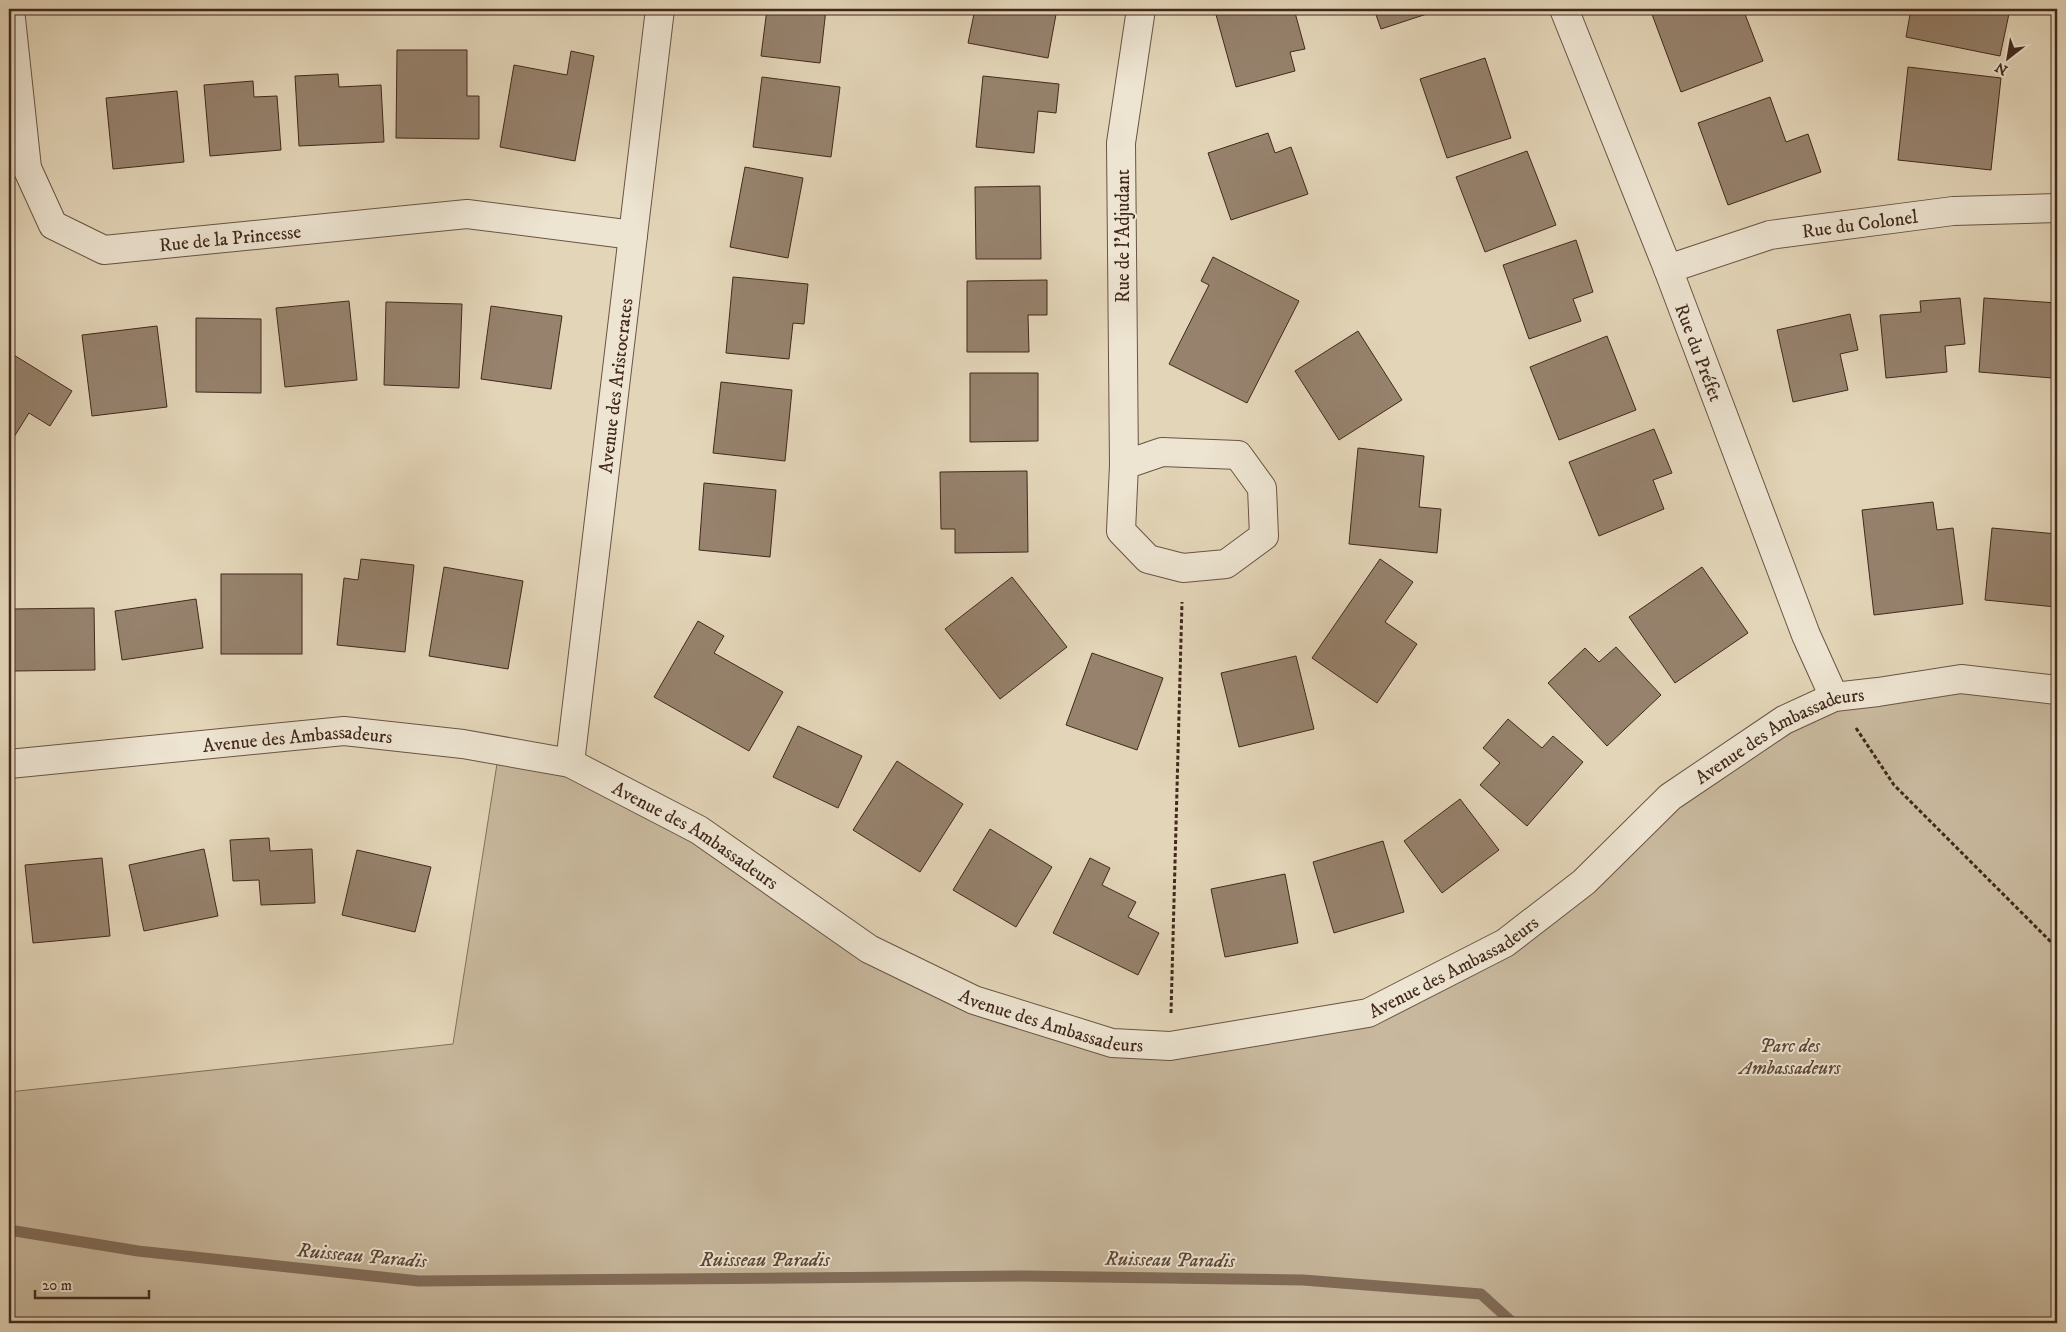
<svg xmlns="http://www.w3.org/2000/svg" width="2066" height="1332" viewBox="0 0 2066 1332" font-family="'IM FELL DW Pica',serif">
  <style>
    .green { fill: #c8b89d; stroke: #85705c }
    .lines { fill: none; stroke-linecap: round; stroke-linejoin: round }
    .stream { stroke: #826d5a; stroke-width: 11 }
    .building { fill: #96826d; stroke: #42291c }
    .minor-casing { stroke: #6a5443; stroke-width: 30 }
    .path { stroke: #42291c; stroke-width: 3; stroke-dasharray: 4 2.5; stroke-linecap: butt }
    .minor { stroke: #ede4d1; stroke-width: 28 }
    .labels { text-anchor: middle; stroke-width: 4; stroke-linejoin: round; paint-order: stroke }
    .street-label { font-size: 19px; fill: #42291c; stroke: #ede4d1 }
    .park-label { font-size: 19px; font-style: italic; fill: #5d4636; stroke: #ede4d1 }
    .water-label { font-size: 20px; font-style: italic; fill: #5c4636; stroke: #ede4d1 }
  </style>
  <rect width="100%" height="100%" fill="#e3d5b8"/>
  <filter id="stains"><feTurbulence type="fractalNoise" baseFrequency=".004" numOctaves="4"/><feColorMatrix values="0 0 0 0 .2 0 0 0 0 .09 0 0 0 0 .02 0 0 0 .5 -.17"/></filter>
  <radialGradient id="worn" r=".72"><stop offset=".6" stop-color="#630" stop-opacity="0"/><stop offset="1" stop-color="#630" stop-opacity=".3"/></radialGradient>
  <path class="green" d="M2057 690V1323H9V1092L453 1044 499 751 570 763 869 949 1112 1043 1368 1013 1515 936 1670 797 1834 697Z"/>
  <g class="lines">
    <path class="stream" d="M9 1230 138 1251 419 1281 1025 1276 1303 1280 1481 1294 1513 1323"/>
  </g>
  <g class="building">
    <path d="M767 9H826L820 63 761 56Z"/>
    <path d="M975 9H1057L1048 58 968 43Z"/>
    <path d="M1224 9H1294L1305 49 1290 52 1295 71 1236 87 1215 11Z"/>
    <path d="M1374 9H1442L1381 29Z"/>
    <path d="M1650 9H1743L1763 61 1681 92Z"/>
    <path d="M1911 9H2010L2000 56 1906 37Z"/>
    <path d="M397 50H467V96H479V139L396 138Z"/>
    <path d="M571 51 594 56 575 161 500 147 514 65 567 75Z"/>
    <path d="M1485 58 1511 138 1447 158 1420 79Z"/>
    <path d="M1908 67 2001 78 1991 170 1898 160Z"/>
    <path d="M338 74 339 87 381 85 384 142 299 146 295 76Z"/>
    <path d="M983 76 1059 84 1056 113 1038 111 1034 153 976 147Z"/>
    <path d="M762 77 840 87 831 157 753 147Z"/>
    <path d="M253 81 254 97 277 96 281 150 210 156 204 85Z"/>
    <path d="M177 91 184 162 113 169 106 98Z"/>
    <path d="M1770 97 1786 142 1808 134 1821 172 1728 205 1698 123Z"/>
    <path d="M1268 133 1275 153 1291 147 1308 194 1231 220 1208 153Z"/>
    <path d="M1527 151 1556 225 1485 252 1456 177Z"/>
    <path d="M745 167 803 178 788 258 730 247Z"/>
    <path d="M1040 186 1041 259H976L975 187Z"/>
    <path d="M1576 240 1593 292 1573 299 1581 321 1529 339 1503 265Z"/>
    <path d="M1213 257 1299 301 1247 403 1169 364 1209 285 1201 281Z"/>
    <path d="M733 277 808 284 804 324 793 323 789 359 726 353Z"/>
    <path d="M1047 280V315H1028L1029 352H967V281Z"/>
    <path d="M1960 298 1965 344 1945 346 1947 372 1886 378 1880 315 1921 312 1920 301Z"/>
    <path d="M1984 298 2057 303 2052 378 1979 372Z"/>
    <path d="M349 301 357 380 285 387 276 308Z"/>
    <path d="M386 302 462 304 459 388 384 385Z"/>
    <path d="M491 306 562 316 551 389 481 379Z"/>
    <path d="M1850 314 1858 350 1840 354 1848 390 1793 402 1777 330Z"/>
    <path d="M196 318 261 319V393L196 392Z"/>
    <path d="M157 326 167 407 92 416 82 335Z"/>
    <path d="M1358 331 1402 400 1339 440 1295 371Z"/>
    <path d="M1607 336 1636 410 1559 440 1530 367Z"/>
    <path d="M9 352 72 391 50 426 29 413 9 445Z"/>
    <path d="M970 373H1038V441L970 442Z"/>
    <path d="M721 382 792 390 785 461 713 453Z"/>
    <path d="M1654 429 1672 473 1653 480 1664 509 1599 536 1569 462Z"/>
    <path d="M1358 448 1424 456 1419 507 1441 509 1437 553 1349 544Z"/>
    <path d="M1027 471 1028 552 955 553V529H941L940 472Z"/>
    <path d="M704 483 776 490 770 557 699 550Z"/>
    <path d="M1933 502 1937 530 1953 528 1963 604 1874 615 1862 510Z"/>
    <path d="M1992 528 2057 534 2056 607 1985 600Z"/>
    <path d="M361 559 414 565 405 652 337 645 344 578 358 580Z"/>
    <path d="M1380 559 1413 582 1385 622 1417 644 1377 703 1312 658Z"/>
    <path d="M444 567 523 581 508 669 429 656Z"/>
    <path d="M1702 567 1748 633 1675 683 1629 617Z"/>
    <rect x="221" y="574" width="81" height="80"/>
    <path d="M1012 577 1067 647 1000 699 945 629Z"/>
    <path d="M196 599 203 648 122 660 115 611Z"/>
    <path d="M94 608 95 670 14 671 12 609Z"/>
    <path d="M698 621 724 636 714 653 783 692 749 751 654 697Z"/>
    <path d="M1616 647 1661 695 1607 746 1548 683 1585 648 1599 662Z"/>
    <path d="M1092 653 1163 678 1137 750 1066 725Z"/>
    <path d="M1296 656 1314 729 1239 747 1221 673Z"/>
    <path d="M1508 719 1542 748 1553 736 1583 762 1527 826 1480 785 1500 763 1483 748Z"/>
    <path d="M798 726 862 756 838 808 773 777Z"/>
    <path d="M897 761 963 804 920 872 853 830Z"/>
    <path d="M1460 799 1499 850 1442 893 1404 841Z"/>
    <path d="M990 829 1052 867 1016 927 953 890Z"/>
    <path d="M269 838 270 851 312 849 315 903 261 905 259 880 233 881 230 840Z"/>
    <path d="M1383 841 1404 912 1334 933 1313 862Z"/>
    <path d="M204 849 218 916 144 931 129 865Z"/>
    <path d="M357 850 431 867 415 932 342 915Z"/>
    <path d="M102 858 110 936 33 943 25 865Z"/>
    <path d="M1090 858 1110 868 1102 885 1136 902 1128 917 1159 933 1138 975 1053 933Z"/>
    <path d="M1285 874 1298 943 1225 957 1211 889Z"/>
  </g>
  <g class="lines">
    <defs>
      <g id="minor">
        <path id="s1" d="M10 9 27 168 53 225 104 250 467 214 633 235"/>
        <path id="s2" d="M1564 9 1668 269 1806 635 1834 697"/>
        <path id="s3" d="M1668 269 1770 235 1953 211 2057 208"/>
        <path d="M1124 465 1162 452 1238 455 1262 488 1264 536 1226 564 1183 568 1148 559 1121 531 1124 465 1121 143 1141 9"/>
        <path id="s4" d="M570 763 660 9"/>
        <path id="s5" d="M9 764 344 731 463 744 570 763 699 830 869 949 974 1000 1112 1043 1170 1046 1368 1013 1505 943 1584 882 1670 797 1784 720 1834 697 1878 692 1961 679 2057 690"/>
      </g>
    </defs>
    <use href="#minor" class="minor-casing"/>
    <g class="path">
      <path d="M1856 728 1894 785 2057 948"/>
      <path d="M1171 1013 1182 602"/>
    </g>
    <use href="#minor" class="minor"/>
  </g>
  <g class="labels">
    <g class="street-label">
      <text dy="7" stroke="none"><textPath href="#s3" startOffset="198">Rue du Colonel</textPath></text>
      <text transform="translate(1122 236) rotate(-90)" y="7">Rue de l'Adjudant</text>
      <text dy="7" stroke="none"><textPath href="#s1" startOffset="406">Rue de la Princesse</textPath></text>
      <text dy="7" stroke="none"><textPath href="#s2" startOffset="369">Rue du Préfet</textPath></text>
      <text dy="7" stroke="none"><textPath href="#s4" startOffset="380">Avenue des Aristocrates</textPath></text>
      <text dy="7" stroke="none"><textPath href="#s5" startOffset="1940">Avenue des Ambassadeurs</textPath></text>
      <text dy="7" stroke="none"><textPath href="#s5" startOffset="290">Avenue des Ambassadeurs</textPath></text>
      <text dy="7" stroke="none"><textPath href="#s5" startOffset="710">Avenue des Ambassadeurs</textPath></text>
      <text dy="7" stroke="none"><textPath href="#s5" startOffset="1535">Avenue des Ambassadeurs</textPath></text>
      <text dy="7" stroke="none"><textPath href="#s5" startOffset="1115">Avenue des Ambassadeurs</textPath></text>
    </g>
    <g class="park-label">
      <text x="1790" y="1052">Parc des<tspan x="1790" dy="22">Ambassadeurs</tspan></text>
    </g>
    <g class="water-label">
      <text transform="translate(362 1255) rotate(5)" y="7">Ruisseau Paradis</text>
      <text x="765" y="1266">Ruisseau Paradis</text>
      <text transform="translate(1170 1259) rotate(1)" y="7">Ruisseau Paradis</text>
    </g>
  </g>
  <rect width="2066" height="1332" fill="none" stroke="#e3d5b8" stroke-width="30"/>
  <rect x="10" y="10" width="2046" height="1312" fill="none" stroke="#42291c" stroke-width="2.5"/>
  <rect x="15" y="15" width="2036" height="1302" fill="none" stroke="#42291c"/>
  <g transform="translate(2008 58) rotate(211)" stroke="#ede4d1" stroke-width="4" paint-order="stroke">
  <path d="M0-4L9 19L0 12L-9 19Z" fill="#42291c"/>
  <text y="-8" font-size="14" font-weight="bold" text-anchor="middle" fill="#42291c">N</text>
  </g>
  <path d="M35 1290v8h114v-8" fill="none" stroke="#42291c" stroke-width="2.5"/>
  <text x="42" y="1290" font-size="15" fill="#42291c" stroke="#ede4d1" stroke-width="4" paint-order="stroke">20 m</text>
  <rect width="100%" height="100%" filter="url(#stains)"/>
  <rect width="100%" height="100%" fill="url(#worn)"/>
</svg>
